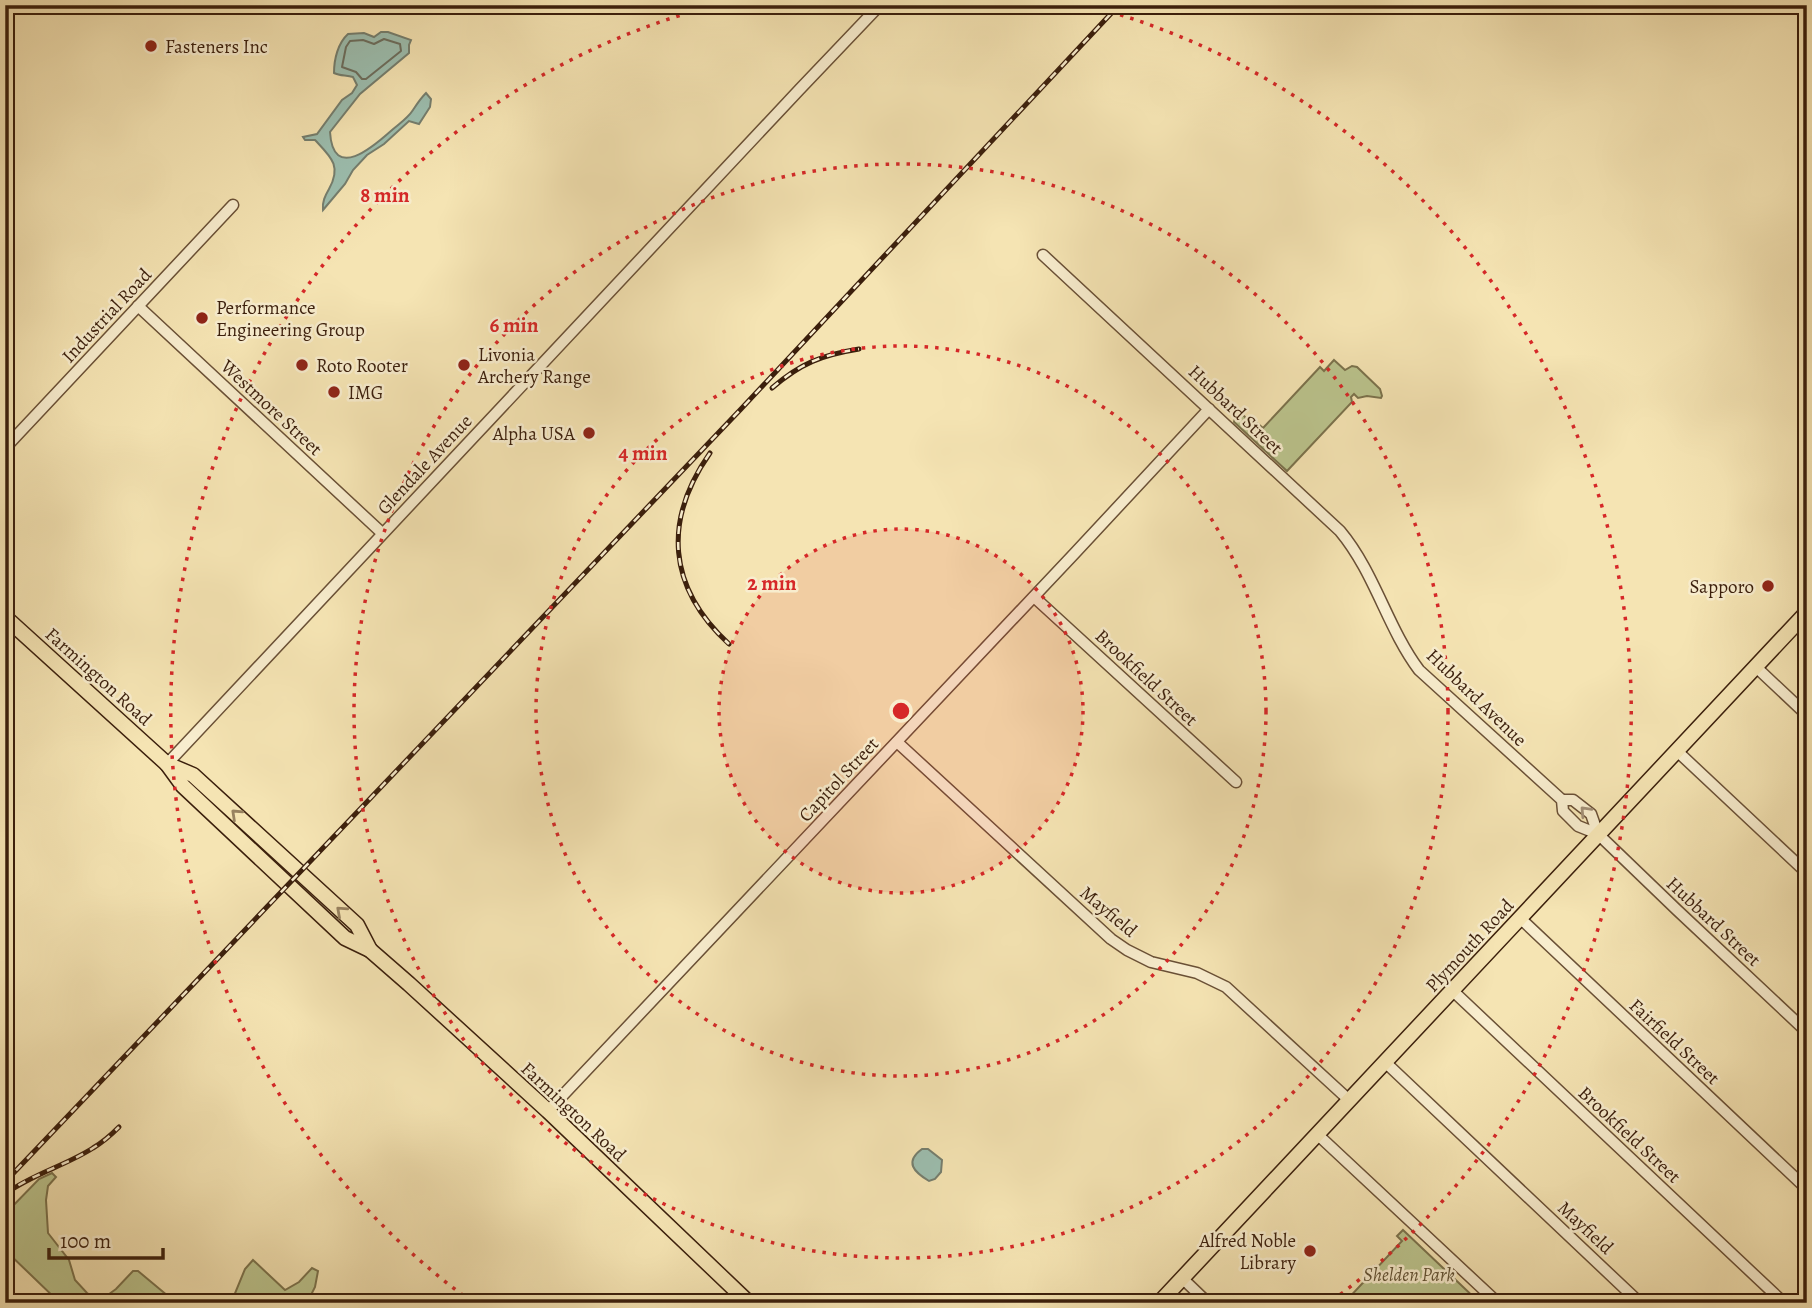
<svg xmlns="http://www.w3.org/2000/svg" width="1812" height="1308" viewBox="0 0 1812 1308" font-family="Alegreya,serif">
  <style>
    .green { fill: #bbc48d; stroke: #7b724c; stroke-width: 2 }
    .water { fill: #9cbeaf; stroke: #757e6e; stroke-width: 2 }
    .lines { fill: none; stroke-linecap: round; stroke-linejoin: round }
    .shore { stroke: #6c6e5e; stroke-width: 2 }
    .minor-casing { stroke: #6a5036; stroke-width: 13 }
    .major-casing { stroke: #3b1f0c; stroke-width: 17 }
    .minor { stroke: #f8edce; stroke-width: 10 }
    .major { stroke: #f5e4b3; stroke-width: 14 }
    .rail-casing { stroke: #3b1f0c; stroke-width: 5 }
    .rail { stroke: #f8edce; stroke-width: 2.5; stroke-dasharray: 8; stroke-linecap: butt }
    .oneway { stroke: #a39077 }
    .oneway2 { stroke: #988260 }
    .ring { fill: none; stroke: #d62828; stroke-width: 3.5; stroke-dasharray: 3.5 7 }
    .poi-dot { fill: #8f2418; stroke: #f8edce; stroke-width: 2.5 }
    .labels { text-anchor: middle; stroke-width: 5; stroke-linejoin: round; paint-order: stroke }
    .poi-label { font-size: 19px; fill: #3b1f0c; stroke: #f8edce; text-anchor: start }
    .street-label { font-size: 19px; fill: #3b1f0c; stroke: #f8edce }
    .park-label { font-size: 19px; font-style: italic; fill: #615133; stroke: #f8edce }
    .centre { fill: #d62828; stroke: #f8edce; stroke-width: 3.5 }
    .ring-label { font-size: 21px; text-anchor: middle; font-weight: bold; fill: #d62828; stroke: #f8edce; stroke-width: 5; stroke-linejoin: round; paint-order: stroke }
  </style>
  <rect width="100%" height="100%" fill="#f5e4b3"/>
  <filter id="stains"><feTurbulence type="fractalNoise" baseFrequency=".00286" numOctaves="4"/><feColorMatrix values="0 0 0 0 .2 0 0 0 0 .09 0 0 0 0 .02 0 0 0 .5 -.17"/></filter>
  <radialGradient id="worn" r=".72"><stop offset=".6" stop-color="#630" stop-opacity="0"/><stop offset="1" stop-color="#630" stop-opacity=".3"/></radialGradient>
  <g class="green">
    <path d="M1334 360 1345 370 1352 366 1357 367 1380 389 1382 396 1381 398 1367 396 1358 398 1354 394 1351 397 1352 402 1287 471 1234 422 1235 418 1240 412 1247 419 1250 417 1263 428 1320 367 1324 371Z"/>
    <path d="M52 1173 56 1177 48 1186 46 1200 48 1233 69 1260 75 1280 87 1293 95 1298 105 1297 116 1289 133 1271H138L168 1296 169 1303H60L5 1250V1214L39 1179Z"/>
    <path d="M1403 1230 1480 1303H1344L1402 1241 1397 1236Z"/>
    <path d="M253 1260 285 1290 299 1282 312 1268 318 1271 315 1287 307 1303H231L245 1269Z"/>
  </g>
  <g class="water">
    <path d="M381 32H388L411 40 409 45V53L360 94 330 132C333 182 373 147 392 130 399 124 408 118 413 110 417 104 420 99 426 93L431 99 430 107 419 124 409 121 384 144 367 155 353 170 345 184 323 210C322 202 325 196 329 189 342 166 331 157 315 140H305L303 137 317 134 342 100 352 93 357 85 353 77C346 75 340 76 334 73 334 59 338 43 348 34L364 33 374 37Z"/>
    <path d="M922 1149H928L942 1160 941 1172 935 1179 929 1181C914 1172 904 1162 922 1149Z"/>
  </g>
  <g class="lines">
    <path class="shore" d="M384 39 400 44 401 51 366 79H362L356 72 342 67 346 47 350 41 363 40 374 44Z"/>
    <defs>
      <g id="minor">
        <path d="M1043 255 1340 531C1375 573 1387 627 1419 670L1562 800 1563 811 1578 826 1598 834 1677 910 1807 1032"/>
        <path d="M138 306 382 533"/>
        <path d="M5 448 233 205"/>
        <path d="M1034 597 1236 782"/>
        <path d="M1756 667 1807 715"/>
        <path d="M897 742 1111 939 1127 950 1151 962 1197 973 1226 987 1349 1100"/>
        <path d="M1677 751 1807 873"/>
        <path d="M167 764 799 90 880 5"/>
        <path d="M1562 800H1573L1591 814 1598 834"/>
        <path d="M1520 918 1807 1189"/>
        <path d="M1453 991 1784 1303"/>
        <path d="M1385 1062 1640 1303"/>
        <path d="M548 1111 1074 554 1209 409"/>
        <path d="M1317 1134 1498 1303"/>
        <path d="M1182 1278 1208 1303"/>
      </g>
      <g id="major">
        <path d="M5 617 167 764 183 786 345 938 370 950 409 984 548 1111 749 1303"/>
        <path d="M167 764 193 775 357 925 370 950"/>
        <path d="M1159 1303 1807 612"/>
      </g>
    </defs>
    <use href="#minor" class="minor-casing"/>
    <use href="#major" class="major-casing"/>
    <use href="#minor" class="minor"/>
    <use href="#major" class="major"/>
    <defs>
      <g id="rail">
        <path d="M772 388C801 363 822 355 859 349"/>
        <path d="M710 453C663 520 667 587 729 644"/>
        <path d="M5 1182 741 409 1119 5"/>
        <path d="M5 1194C32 1174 65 1166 93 1148 103 1142 111 1135 119 1127"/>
      </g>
    </defs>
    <use href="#rail" class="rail-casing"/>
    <use href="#rail" class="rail"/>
  </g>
  <defs><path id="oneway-chevron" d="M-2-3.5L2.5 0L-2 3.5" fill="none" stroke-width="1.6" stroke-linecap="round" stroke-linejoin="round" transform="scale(1.75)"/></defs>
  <use class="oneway" href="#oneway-chevron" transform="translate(1585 811) rotate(-133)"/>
  <g class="oneway2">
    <use href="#oneway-chevron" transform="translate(236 814) rotate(-137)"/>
    <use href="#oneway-chevron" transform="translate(341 911) rotate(-138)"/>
  </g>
  <circle cx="901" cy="711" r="182" fill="#d62828" fill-opacity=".12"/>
  <g class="ring">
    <circle cx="901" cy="711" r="182"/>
    <circle cx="901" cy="711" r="365"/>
    <circle cx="901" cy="711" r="547"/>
    <path d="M472 1302A730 730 0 0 1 712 6M1090 6A730 730 0 0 1 1330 1302"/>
  </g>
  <g class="poi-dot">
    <circle cx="151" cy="46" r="7"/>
    <circle cx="202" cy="318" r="7"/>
    <circle cx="302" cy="365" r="7"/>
    <circle cx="464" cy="365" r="7"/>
    <circle cx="334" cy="392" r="7"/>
    <circle cx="589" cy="433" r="7"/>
    <circle cx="1768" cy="586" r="7"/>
    <circle cx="1310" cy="1251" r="7"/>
  </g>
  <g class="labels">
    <g class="poi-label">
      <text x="165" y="53">Fasteners Inc</text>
      <text x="216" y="314">Performance<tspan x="216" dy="22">Engineering Group</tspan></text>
      <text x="478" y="361">Livonia<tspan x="478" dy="22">Archery Range</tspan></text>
      <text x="316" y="372">Roto Rooter</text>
      <text x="348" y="399">IMG</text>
      <text x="575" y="440" text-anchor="end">Alpha USA</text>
      <text x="1754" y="593" text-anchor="end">Sapporo</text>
      <text x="1296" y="1247" text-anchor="end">Alfred Noble<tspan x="1296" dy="22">Library</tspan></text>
    </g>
    <g class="street-label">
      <text transform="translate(106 315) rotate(-47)" y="7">Industrial Road</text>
      <text transform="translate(272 407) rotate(43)" y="7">Westmore Street</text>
      <text transform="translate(1236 409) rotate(43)" y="7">Hubbard Street</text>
      <text transform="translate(424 464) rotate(-47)" y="7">Glendale Avenue</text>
      <text transform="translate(99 676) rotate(42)" y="7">Farmington Road</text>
      <text transform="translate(1147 677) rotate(43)" y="7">Brookfield Street</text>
      <text transform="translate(1477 697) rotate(44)" y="7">Hubbard Avenue</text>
      <text transform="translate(838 779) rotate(-47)" y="7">Capitol Street</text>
      <text transform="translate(1109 911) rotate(40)" y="7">Mayfield</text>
      <text transform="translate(1714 921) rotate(43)" y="7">Hubbard Street</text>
      <text transform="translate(1469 945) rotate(-47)" y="7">Plymouth Road</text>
      <text transform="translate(1675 1041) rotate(43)" y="7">Fairfield Street</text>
      <text transform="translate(574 1111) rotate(43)" y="7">Farmington Road</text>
      <text transform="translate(1630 1134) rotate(43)" y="7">Brookfield Street</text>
      <text transform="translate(1586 1227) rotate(43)" y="7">Mayfield</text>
    </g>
    <g class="park-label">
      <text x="1409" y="1281">Shelden Park</text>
    </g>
  </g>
  <circle cx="901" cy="711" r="10" class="centre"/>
  <g class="ring-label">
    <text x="385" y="202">8 min</text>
    <text x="514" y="332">6 min</text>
    <text x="643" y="460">4 min</text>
    <text x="772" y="590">2 min</text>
  </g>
  <rect width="1812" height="1308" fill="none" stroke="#f5e4b3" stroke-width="28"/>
  <rect x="7" y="7" width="1798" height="1294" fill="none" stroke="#3b1f0c" stroke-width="3.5"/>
  <rect x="14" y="14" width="1784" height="1280" fill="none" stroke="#3b1f0c" stroke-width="2"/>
  <path d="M49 1248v10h114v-10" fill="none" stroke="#3b1f0c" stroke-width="3.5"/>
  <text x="60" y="1248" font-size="21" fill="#3b1f0c" stroke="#f8edce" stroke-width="5" paint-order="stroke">100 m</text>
  <rect width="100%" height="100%" filter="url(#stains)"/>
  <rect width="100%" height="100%" fill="url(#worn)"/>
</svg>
